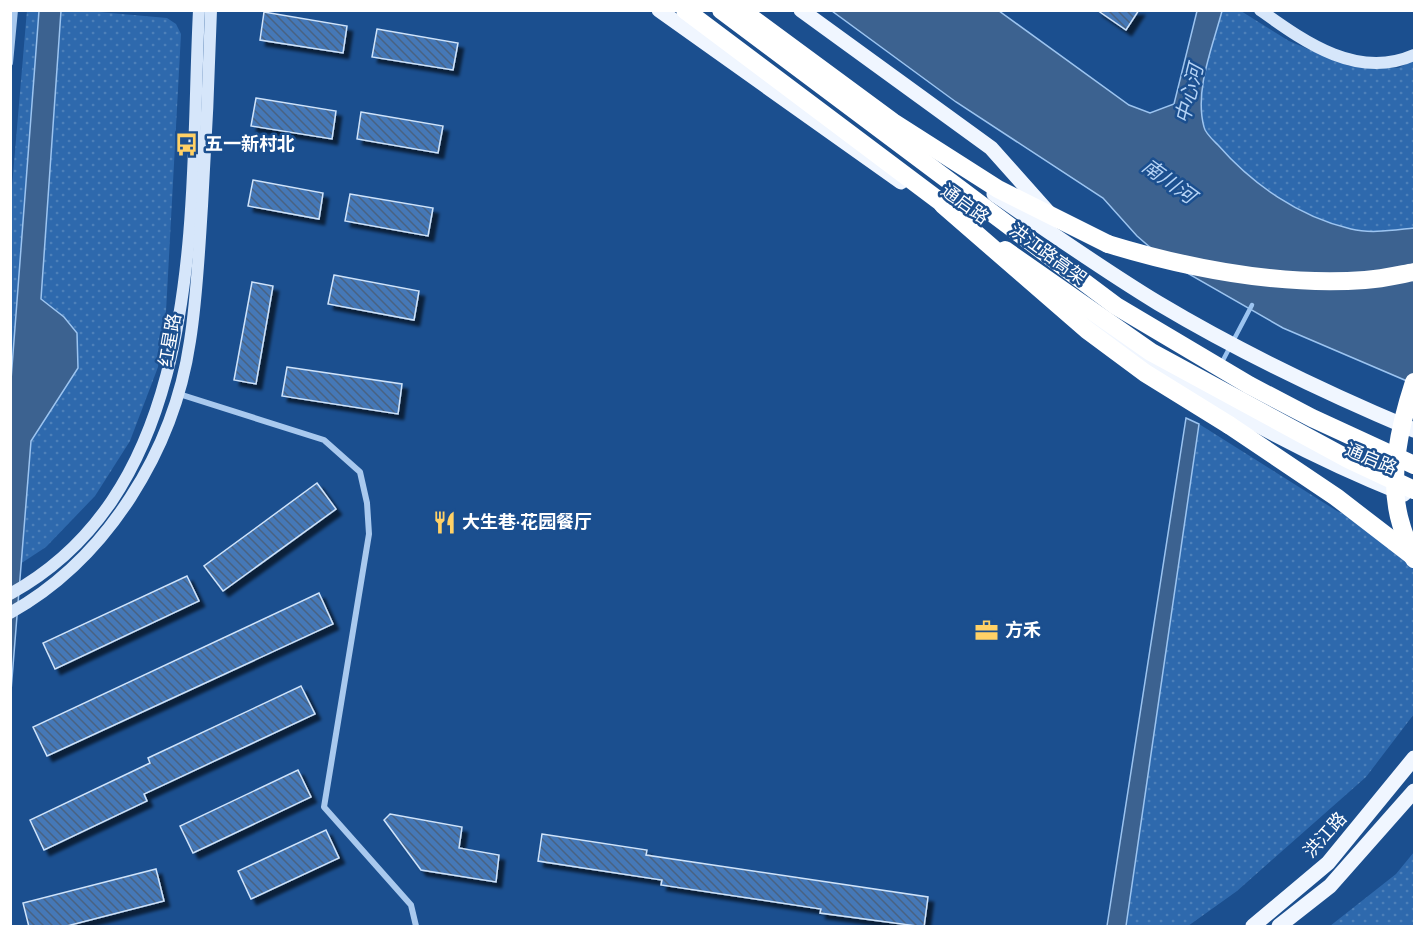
<svg xmlns="http://www.w3.org/2000/svg" width="1425" height="937" viewBox="0 0 1425 937" font-family="Quicksand,'Noto Sans SC',sans-serif">
  <style>
    .grass { fill: url(#grass-dots) }
    .water { fill: #3c6290; stroke: #9cc4f0; stroke-width: 1.5 }
    .lines { fill: none; stroke-linecap: round; stroke-linejoin: round }
    .stream { stroke: #9cc4f0; stroke-width: 4.5 }
    .building { fill: url(#building-back-hatch); stroke: #cfe3fa; stroke-width: 1.5; filter: url(#shadow) }
    .street { stroke: #a9c9ee; stroke-width: 6 }
    .secondary { stroke: #d6e6fa; stroke-width: 12 }
    .primary { stroke: #f0f6ff; stroke-width: 15 }
    .highway { stroke: #fff; stroke-width: 18 }
    .highway-bridge { stroke: #fff; stroke-width: 18 }
    .labels { text-anchor: middle; stroke-width: 5; stroke-linejoin: round; paint-order: stroke }
    .poi-label { font-size: 18px; font-weight: bold; fill: #fff; stroke: #1b4f8f; text-anchor: start }
    .street-label { font-size: 18px; fill: #fff; stroke: #1b4f8f }
    .water-label { font-size: 20px; font-style: italic; fill: #b5d3f5; stroke: #1b4f8f }
  </style>
  <defs>
    <pattern id="grass-dots" width="8" height="8" patternUnits="userSpaceOnUse" patternTransform="scale(1.5)"><rect width="8" height="8" fill="#2e69ad"/><path d="M2 2h.1M6 6h.1" fill="none" stroke="#4d80b9" stroke-width="1.8" stroke-linecap="round"/></pattern>
    <pattern id="building-back-hatch" width="6" height="6" patternUnits="userSpaceOnUse" patternTransform="scale(1.5)"><rect width="6" height="6" fill="#4478b7"/><path d="M-1 5l2 2M0 0l6 6M5-1l2 2" fill="none" stroke="#486282"/></pattern>
    <filter id="shadow"><feDropShadow dx="5.5" dy="5.5" stdDeviation="1.5" flood-color="#0009"/></filter>
  </defs>
  <rect width="100%" height="100%" fill="#1b4f8f"/>
  <g class="grass">
    <path d="M27 10H77L167 18 176 24 181 34 166 312 158 367 130 441 95 496 46 547 11 570 10 210Z"/>
    <path d="M1222 11H1241L1289 41 1349 66 1398 68 1414 60V228C1394 230 1371 234 1351 229 1299 217 1252 184 1218 145 1213 140 1205 133 1204 127 1194 90 1213 46 1222 11Z"/>
    <path d="M1199 424 1337 511 1414 544V714L1366 777 1237 891 1188 926H1126Z"/>
    <path d="M1414 852V926H1330L1396 874Z"/>
  </g>
  <g class="water">
    <path d="M39 11H61L41 299 64 317 77 333 78 368 31 441 11 691V380Z"/>
    <path d="M832 11H999L1129 105 1150 113 1174 104 1197 11H1222C1213 46 1194 90 1204 127 1205 133 1213 140 1218 145 1252 184 1299 217 1351 229 1371 234 1394 230 1414 228V384L1283 328 1166 261 1137 236 1103 198 956 102Z"/>
    <path d="M1186 418 1199 424 1126 926H1107Z"/>
  </g>
  <g class="lines">
    <path class="stream" d="M1221 364 1252 305"/>
  </g>
  <g class="building">
    <path d="M1097 10H1139L1126 30Z"/>
    <path d="M264 12 347 26 343 53 260 40Z"/>
    <path d="M377 29 458 43 453 70 372 57Z"/>
    <path d="M256 98 336 111 332 139 251 126Z"/>
    <path d="M361 112 443 126 438 153 357 139Z"/>
    <path d="M253 180 323 193 319 219 248 206Z"/>
    <path d="M350 194 433 208 428 236 345 221Z"/>
    <path d="M334 275 419 291 414 320 328 304Z"/>
    <path d="M252 282 273 286 256 384 234 380Z"/>
    <path d="M287 367 402 384 398 414 282 396Z"/>
    <path d="M317 483 336 509 223 591 204 566Z"/>
    <path d="M187 576 199 601 55 669 43 643Z"/>
    <path d="M319 593 333 624 47 756 33 727Z"/>
    <path d="M301 686 315 714 144 794 147 801 44 850 30 820 150 763 148 758Z"/>
    <path d="M298 770 311 797 193 853 180 826Z"/>
    <path d="M390 814 462 827 459 848 499 855 496 882 421 870 384 820Z"/>
    <path d="M326 830 339 858 251 899 238 871Z"/>
    <path d="M542 834 647 850 646 855 928 897 924 927 820 913 821 909 661 885 662 880 538 861Z"/>
    <path d="M156 869 164 901 63 927H29L23 903Z"/>
  </g>
  <g class="lines">
    <g class="street">
      <path d="M10 63 15 10"/>
      <path d="M179 394 324 440 360 472 367 503 369 534 324 807 411 905 416 926"/>
    </g>
    <g class="secondary">
      <path d="M1260 10C1305 42 1357 80 1414 55"/>
      <path d="M10 594C210 484 189 206 199 10"/>
      <path d="M10 613C107 559 174 450 190 341 197 297 199 251 202 206 206 141 209 76 211 10"/>
    </g>
    <g class="primary">
      <path d="M659 10 901 182"/>
      <path d="M801 10 991 148 1048 212"/>
      <path d="M994 194C1048 231 1102 269 1158 303 1240 352 1326 393 1414 430"/>
      <path d="M1073 308C1176 383 1286 447 1404 494"/>
      <path d="M1253 926 1328 863 1414 758"/>
      <path d="M1279 926 1330 886 1414 791"/>
    </g>
    <g class="highway">
      <path d="M685 10 954 212"/>
      <path d="M721 10 1116 306 1249 385 1312 418 1414 465"/>
      <path d="M1108 244C1190 269 1279 286 1365 280 1381 279 1398 275 1414 272"/>
      <path d="M1005 250 1151 352 1348 459 1414 490"/>
      <path d="M1229 425 1336 497 1414 557"/>
    </g>
    <g class="highway-bridge">
      <path d="M741 10 893 122 998 189 1108 244"/>
      <path d="M943 205 1087 330 1145 373 1229 425"/>
      <path d="M1414 382C1400 425 1387 479 1401 524 1404 536 1410 548 1414 559"/>
    </g>
  </g>
  <defs>
    <symbol id="bus-bare" viewBox="-9 -9 18 18"><path d="M-5-6H5V4H4V6H2V4H-2V6H-4V4H-5ZM-3.5-4V0h7V-4ZM-3.5 1.2v1.5H-2V1.2ZM2 1.2v1.5H3.5V1.2Z" fill="#ffd166" stroke="#1b4f8f" stroke-width="2.5" paint-order="stroke"/></symbol>
    <symbol id="restaurant-bare" viewBox="-9 -9 18 18"><path d="M-5-6h1v4h1v-4h1v4h1v-4h1v5L-1.5 .5V6h-2V.5L-5-1ZM5-6V6H3V1.5H1.5Q1.5-4 5-6Z" fill="#ffd166" stroke="#1b4f8f" stroke-width="2.5" paint-order="stroke"/></symbol>
    <symbol id="office-bare" viewBox="-9 -9 18 18"><path d="M-6-3h4V-5.5h4V-3h4V5H-6ZM-1-4.5V-3h2v-1.5ZM-6 0V1H6V0Z" fill="#ffd166" stroke="#1b4f8f" stroke-width="2.5" paint-order="stroke"/></symbol>
  </defs>
  <g fill-rule="evenodd">
    <use href="#bus-bare" x="170" y="128" width="33" height="33"/>
    <use href="#restaurant-bare" x="428" y="506" width="33" height="33"/>
    <use href="#office-bare" x="970" y="614" width="33" height="33"/>
  </g>
  <g class="labels">
    <g class="poi-label">
      <text x="205" y="150">五一新村北</text>
      <text x="462" y="528">大生巷·花园餐厅</text>
      <text x="1005" y="636">方禾</text>
    </g>
    <g class="street-label">
      <text transform="translate(965 204) rotate(36)" y="6">通启路</text>
      <text transform="translate(1048 254) rotate(36)" y="6">洪江路高架</text>
      <text transform="translate(170 340) rotate(-80)" y="6">红星路</text>
      <text transform="translate(1371 459) rotate(23)" y="6">通启路</text>
      <text transform="translate(1325 835) rotate(-48)" y="6">洪江路</text>
    </g>
    <g class="water-label">
      <text transform="translate(1189 94) rotate(-76)" y="7">中心河</text>
      <text transform="translate(1169 181) rotate(36)" y="7">南川河</text>
    </g>
  </g>
  <rect width="1425" height="937" fill="none" stroke="#ffffff" stroke-width="24"/>
</svg>
